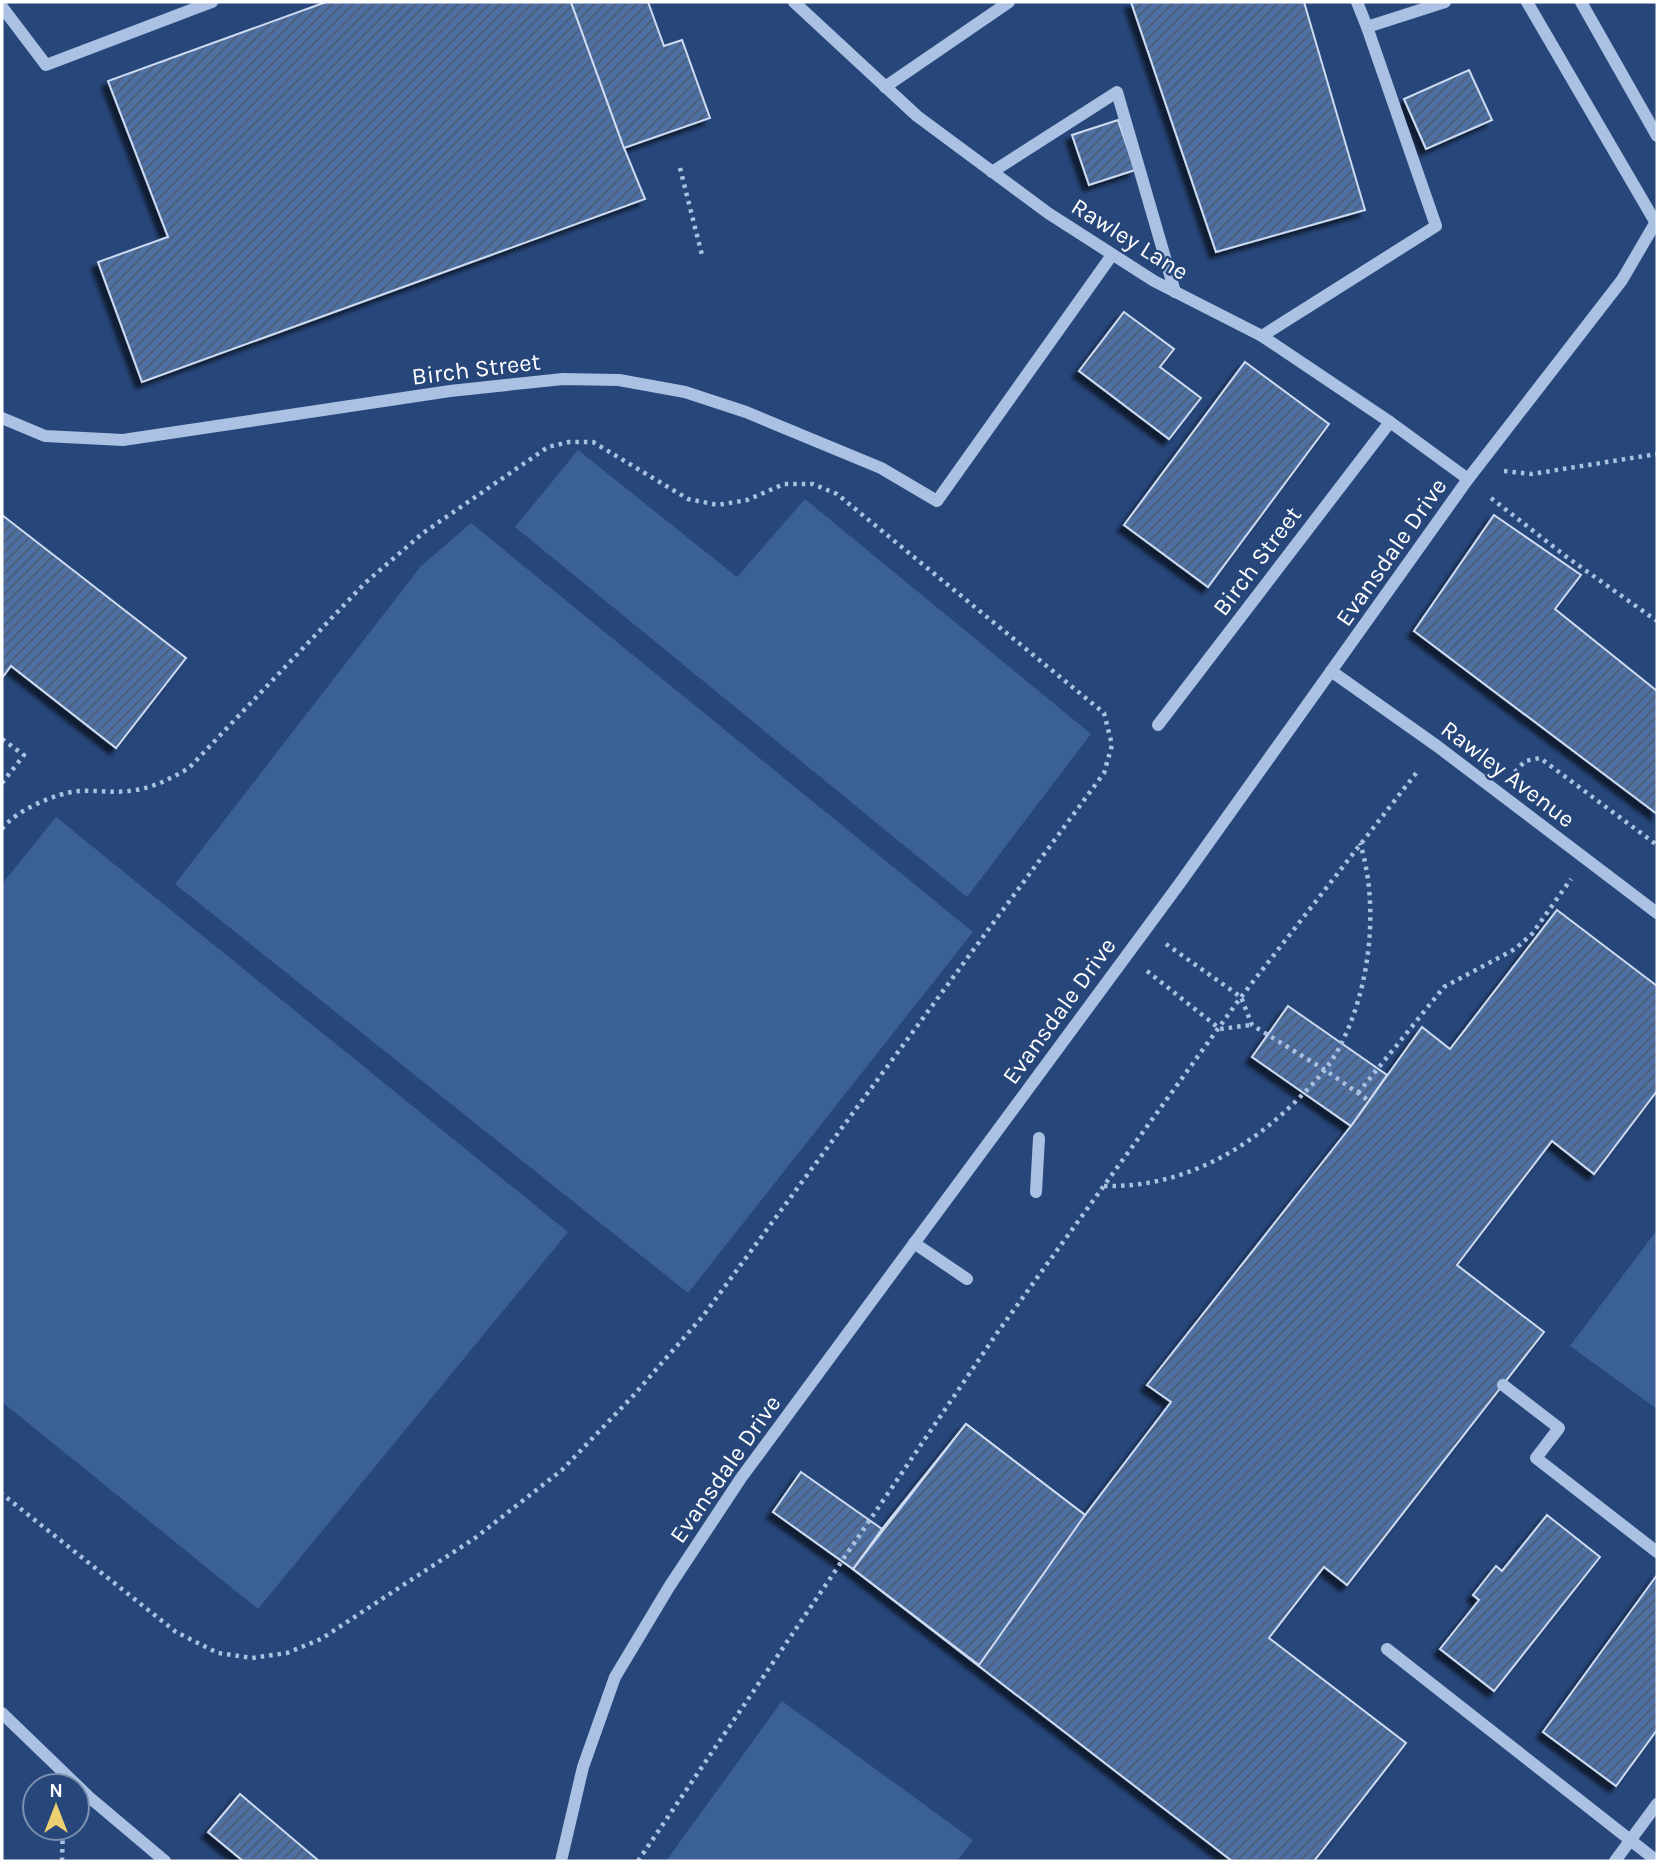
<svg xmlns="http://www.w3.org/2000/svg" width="1659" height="1863" viewBox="0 0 1659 1863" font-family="Karla,sans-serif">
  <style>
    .green { fill: #3b5f97 }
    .building { fill: url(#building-hatch); stroke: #cddcf3; stroke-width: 2; filter: url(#shadow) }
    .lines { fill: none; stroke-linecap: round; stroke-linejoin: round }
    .path { stroke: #aac1e3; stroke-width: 4.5; stroke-dasharray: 3.5 5; stroke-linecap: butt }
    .minor { stroke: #aac1e3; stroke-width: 12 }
    .labels { text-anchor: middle; stroke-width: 5; stroke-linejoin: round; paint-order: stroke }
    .street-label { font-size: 24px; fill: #fff; stroke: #27467a }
  </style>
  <defs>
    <pattern id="building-hatch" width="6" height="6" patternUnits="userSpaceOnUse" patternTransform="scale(1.75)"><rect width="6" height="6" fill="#4f70a3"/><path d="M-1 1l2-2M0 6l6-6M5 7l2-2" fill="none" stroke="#4d5c73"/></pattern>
    <filter id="shadow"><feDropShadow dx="-6" dy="6" stdDeviation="2" flood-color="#0009"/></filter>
  </defs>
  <rect width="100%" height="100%" fill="#27467a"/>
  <g class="green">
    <path d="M578 450 737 577 805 499 1091 734 967 897 515 527Z"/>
    <path d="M471 523 973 932 688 1293 175 884 421 566Z"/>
    <path d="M56 817 568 1232 258 1609 2 1402V884Z"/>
    <path d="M1657 1230V1409L1570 1346Z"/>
    <path d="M782 1701 973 1840 957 1861H666Z"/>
  </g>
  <g class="building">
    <path d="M326 2H571L624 148 645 199 142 382 98 262 168 237 108 81Z"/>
    <path d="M571 2H648L664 46 682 40 710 118 624 148Z"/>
    <path d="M1131 2H1304L1365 210 1216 252Z"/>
    <path d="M1469 70 1492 120 1426 149 1404 99Z"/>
    <path d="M1118 120 1135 170 1089 185 1072 135Z"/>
    <path d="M1124 312 1174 349 1160 367 1201 398 1169 439 1079 371Z"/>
    <path d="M1245 362 1329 424 1208 587 1124 525Z"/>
    <path d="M2 515 186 658 116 748 11 666 2 678Z"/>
    <path d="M1494 515 1581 575 1555 609 1657 691V814L1414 631Z"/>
    <path d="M1557 910 1657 986V1091L1594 1174 1552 1141 1457 1265 1544 1332 1347 1585 1324 1567 1269 1638 1406 1743 1314 1861H1232L853 1569 882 1529 966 1424 1085 1515 1171 1402 1147 1385 1351 1126 1422 1027 1450 1049Z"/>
    <path d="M1288 1006 1387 1075 1351 1126 1252 1057Z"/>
    <path d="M966 1424 1085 1515 979 1665 853 1569Z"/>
    <path d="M801 1472 882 1529 853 1569 773 1512Z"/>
    <path d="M1547 1515 1600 1557 1494 1691 1440 1649 1479 1600 1473 1595 1496 1566 1502 1571Z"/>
    <path d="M1657 1575V1730L1616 1786 1543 1732Z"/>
    <path d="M240 1794 319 1861H243L208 1832Z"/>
  </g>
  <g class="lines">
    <g class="path">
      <path d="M680 168 702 255"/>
      <path d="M1504 471 1532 474 1657 454"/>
      <path d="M1491 498 1568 558 1657 621"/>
      <path d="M2 739 24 755 2 783"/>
      <path d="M1515 772 1525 761 1540 758 1657 845"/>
      <path d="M2 829C16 810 56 793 79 791 95 790 112 793 129 791 151 789 170 779 189 768L365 583 423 533 548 447 569 442H593L688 499 718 505 747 500 784 484H813L837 494 1104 713 1112 745 1104 773 703 1316 632 1397 562 1470 475 1538 321 1639 287 1653 252 1658 218 1653 176 1632 2 1494"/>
      <path d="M1166 944 1241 997 1252 1025 1325 1070 1368 1100"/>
      <path d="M1147 971 1220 1029 1251 1025"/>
      <path d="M1358 1093 1444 987 1515 949 1532 934 1571 879"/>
      <path d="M1104 1186C1177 1188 1242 1154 1294 1103 1310 1087 1327 1070 1338 1050 1370 991 1380 907 1360 843"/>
      <path d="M62 1861 63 1828"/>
      <path d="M638 1861 997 1333 1241 997 1417 772"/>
    </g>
    <g class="minor">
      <path d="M794 2 917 116 1048 213 1154 281 1262 336 1390 422 1468 479"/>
      <path d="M1357 2 1367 27"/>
      <path d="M1527 2 1657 225"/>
      <path d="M1581 2 1657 136"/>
      <path d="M2 7 46 65 212 2"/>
      <path d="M885 87 1009 2"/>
      <path d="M992 172 1117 92 1175 292"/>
      <path d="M1262 336 1436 226 1367 27 1445 2"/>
      <path d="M2 418 45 436 123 440 450 391 563 379 619 380 685 392 746 412 881 468 937 501 1112 255"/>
      <path d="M1331 671 1437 746 1657 913"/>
      <path d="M1158 725 1390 422"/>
      <path d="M1036 1192 1039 1138"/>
      <path d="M914 1243 967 1279"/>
      <path d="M1503 1385 1559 1428 1536 1458 1657 1552"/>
      <path d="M1387 1649 1657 1861"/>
      <path d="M2 1713 89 1797 165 1861"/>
      <path d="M561 1861 583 1767 615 1677 669 1587 741 1478 1180 883 1468 479 1622 280 1657 220"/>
      <path d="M1615 1861 1657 1804"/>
    </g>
  </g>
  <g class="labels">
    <g class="street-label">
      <text transform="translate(1130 239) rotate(32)" y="8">Rawley Lane</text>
      <text transform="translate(476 369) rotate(-7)" y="8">Birch Street</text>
      <text transform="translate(1391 552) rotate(-55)" y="8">Evansdale Drive</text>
      <text transform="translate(1257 561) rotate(-53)" y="8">Birch Street</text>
      <text transform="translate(1508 774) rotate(37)" y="8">Rawley Avenue</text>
      <text transform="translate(1059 1011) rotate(-54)" y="8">Evansdale Drive</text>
      <text transform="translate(725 1469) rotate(-55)" y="8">Evansdale Drive</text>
    </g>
  </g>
  <rect width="1659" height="1863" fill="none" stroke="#ffffff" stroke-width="7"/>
  <g transform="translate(56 1807)"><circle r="33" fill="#27467a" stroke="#7d90af" stroke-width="2"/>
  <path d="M0-5L12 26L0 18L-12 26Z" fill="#ebcf70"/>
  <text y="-10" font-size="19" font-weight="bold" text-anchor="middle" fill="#ffffff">N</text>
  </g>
</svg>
